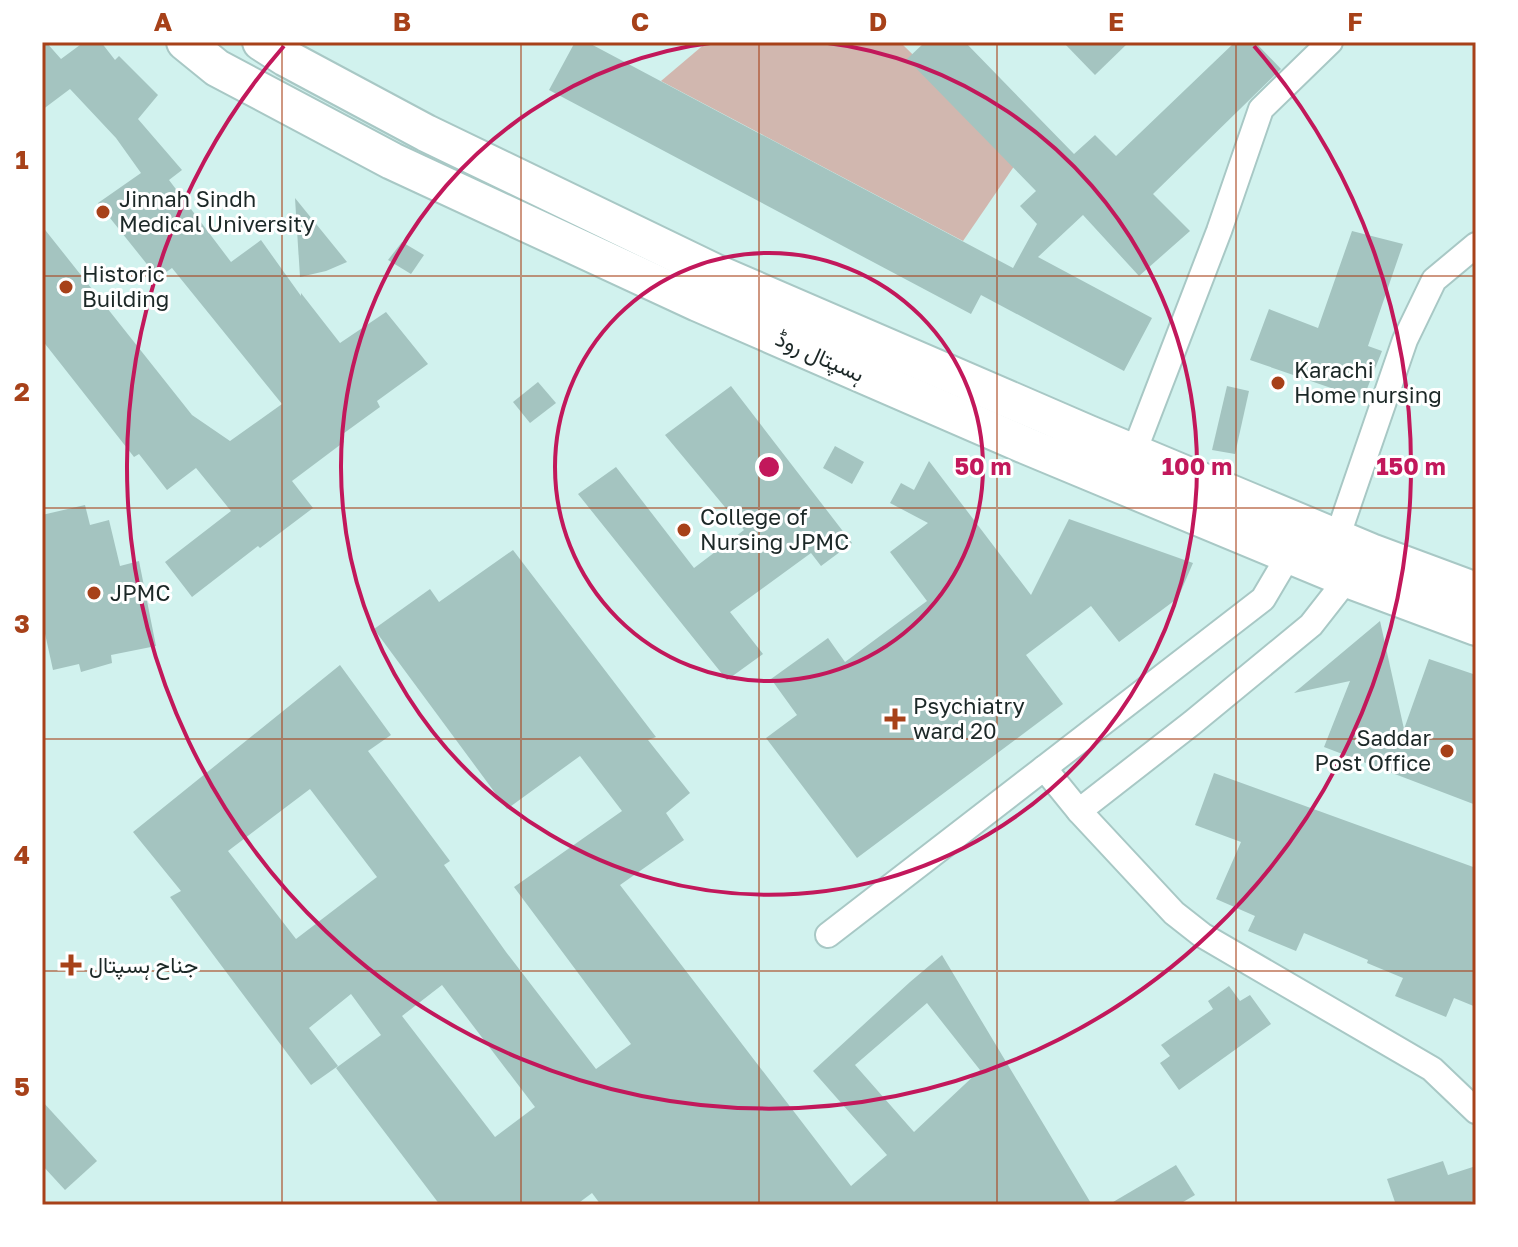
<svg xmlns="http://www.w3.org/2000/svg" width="1518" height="1247" viewBox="0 0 1518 1247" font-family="'Golos Text',Vazirmatn,sans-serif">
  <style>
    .green { fill: #d1b7af }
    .building { fill: #a4c4c0; fill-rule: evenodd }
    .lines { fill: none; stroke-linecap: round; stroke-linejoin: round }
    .minor-casing { stroke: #a8c8c5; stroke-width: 28 }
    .secondary-casing { stroke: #a8c8c5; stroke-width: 40 }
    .minor { stroke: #fff; stroke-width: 24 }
    .secondary { stroke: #fff; stroke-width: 36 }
    .grid { fill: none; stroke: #a74119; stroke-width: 2; stroke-opacity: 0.55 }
    .ring { fill: none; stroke: #c2185b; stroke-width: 4 }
    .poi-dot { fill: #a74119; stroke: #fff; stroke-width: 3 }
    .labels { text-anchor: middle; stroke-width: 6; stroke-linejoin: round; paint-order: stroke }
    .poi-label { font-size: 22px; fill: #1c2827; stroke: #fff; text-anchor: start }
    .street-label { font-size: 22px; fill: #1c2827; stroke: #fff }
    .centre { fill: #c2185b; stroke: #fff; stroke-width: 4 }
    .ring-label { font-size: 24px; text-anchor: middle; font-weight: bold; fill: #c2185b; stroke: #fff; stroke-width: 6; stroke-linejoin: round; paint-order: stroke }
    .neatline { fill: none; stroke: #a74119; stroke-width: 3 }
    .grid-label { font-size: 26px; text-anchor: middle; font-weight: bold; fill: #a74119 }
  </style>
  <rect width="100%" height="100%" fill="#d1f2ee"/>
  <path class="green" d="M707 42H900L1019 159 963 241 661 81Z"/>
  <g class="building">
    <path d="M42 42H46L61 59 84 42H101L115 60 119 56 158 95 138 119 182 170 169 180 231 262 261 240 301 296V293L340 343 386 312 428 364 377 401 380 407 340 436 344 442 292 481 313 508 260 548 258 546 192 597 165 562 231 511 196 468 167 490 139 454 134 457 42 340V226L192 415 230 441 282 404 172 268 158 278 98 203 141 173 116 138 70 89 42 110Z"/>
    <path d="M575 42H587L1013 268 1037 224 1020 206 1036 191 907 59 925 42H965L1074 154 1095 135 1116 156 1235 42H1255L1281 69 1153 194 1190 231 1139 276 1083 215 1038 257 1152 318 1124 371 981 295 971 314 549 90Z"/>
    <path d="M1063 42H1129L1095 75Z"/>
    <path d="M295 198 347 262 326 271 300 277Z"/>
    <path d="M1352 231 1403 244 1368 346 1382 351 1363 399 1250 360 1269 309 1318 328Z"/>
    <path d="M402 242 424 255 411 274 388 260Z"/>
    <path d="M538 382 556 403 530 423 513 402Z"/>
    <path d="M731 386 852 543 821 566 811 553 730 612 763 654 727 680 578 494 616 467 694 568 744 530 665 435Z"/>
    <path d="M1227 386 1249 391 1235 454 1212 450Z"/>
    <path d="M835 446 864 462 852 484 823 468Z"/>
    <path d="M929 461 1031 595 1069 519 1193 563 1178 598 1119 642 1091 606 1026 655 1063 704 857 858 766 738 797 715 771 679 828 638 845 662 927 601 890 552 928 523 890 503 901 483 914 490Z"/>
    <path d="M85 505 90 525 109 520 120 566 139 561 156 646 111 655 112 663 81 672 79 664 53 670 42 620V515Z"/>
    <path d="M513 550 656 737 648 740 690 793 666 813 684 840 620 885 851 1186 887 1155 813 1071 910 982 942 955 1092 1205H601L592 1193 576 1205H440L336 1068 381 1035 351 994 309 1028 338 1066 311 1085 170 897 181 891 133 832 340 665 391 735 368 751 450 861 444 865 506 952 596 1069 631 1044 514 887 622 811 580 756 507 809 374 629 430 589 439 602ZM310 789 377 877 296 939 228 851ZM442 985 535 1107 495 1137 402 1016ZM927 1003 980 1070 914 1132 855 1065Z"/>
    <path d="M1380 621 1404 729 1429 659 1476 675V805L1324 747 1350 681 1294 693Z"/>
    <path d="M1214 773 1476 868V1007L1454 998 1446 1017 1395 996 1403 978 1367 963 1368 960 1304 933 1296 951 1248 931 1255 916 1216 899 1241 842 1195 825Z"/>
    <path d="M1229 986 1240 1001 1250 995 1271 1024 1179 1090 1160 1063 1170 1056 1161 1045 1213 1009 1208 1001Z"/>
    <path d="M42 1101 97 1161 65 1190 42 1165Z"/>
    <path d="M1443 1161 1448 1175 1476 1166V1200L1461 1205H1396L1387 1179Z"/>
    <path d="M1176 1165 1195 1195 1178 1205H1108Z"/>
  </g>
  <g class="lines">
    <defs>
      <g id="minor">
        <path d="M1134 452 1219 231 1261 109 1330 42"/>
        <path d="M1337 538 1405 340 1434 280 1476 245"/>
        <path d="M1044 768 1079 811 1174 913 1202 935 1432 1069 1476 1111"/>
        <path d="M1079 811 1192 723 1311 625 1347 579"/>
        <path d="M828 935 1263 599 1289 555"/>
      </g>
      <g id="secondary">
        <path d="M185 42 217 68 392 161 698 303 1027 446 1347 579 1476 627"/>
        <path d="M261 42 286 58 426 133 714 272 1089 434 1371 552 1476 591"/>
      </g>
    </defs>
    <use href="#minor" class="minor-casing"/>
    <use href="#secondary" class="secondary-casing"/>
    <use href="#minor" class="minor"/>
    <use href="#secondary" class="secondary"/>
  </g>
  <path class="grid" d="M282 42V1205M521 42V1205M759 42V1205M997 42V1205M1236 42V1205M42 276H1476M42 508H1476M42 739H1476M42 971H1476"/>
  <g class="ring">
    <circle cx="769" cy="467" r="214"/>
    <path d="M821 42A428 428 0 1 1 717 42"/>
    <path d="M1254 46A642 642 0 1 1 284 46"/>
  </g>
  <g class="poi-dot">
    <circle cx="103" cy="212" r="8"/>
    <circle cx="66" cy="287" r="8"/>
    <circle cx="1278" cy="383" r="8"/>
    <circle cx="684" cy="530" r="8"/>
    <circle cx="94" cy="593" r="8"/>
    <path d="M891 707h8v8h8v8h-8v8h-8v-8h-8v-8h8z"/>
    <circle cx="1447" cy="751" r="8"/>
    <path d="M67 953h8v8h8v8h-8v8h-8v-8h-8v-8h8z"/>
  </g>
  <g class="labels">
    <g class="poi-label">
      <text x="119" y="207">Jinnah Sindh<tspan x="119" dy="25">Medical University</tspan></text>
      <text x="82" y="282">Historic<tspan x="82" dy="25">Building</tspan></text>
      <text x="1294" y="378">Karachi<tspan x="1294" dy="25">Home nursing</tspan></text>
      <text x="700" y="525">College of<tspan x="700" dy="25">Nursing JPMC</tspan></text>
      <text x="110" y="601">JPMC</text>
      <text x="913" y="714">Psychiatry<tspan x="913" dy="25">ward 20</tspan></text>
      <text x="1431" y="746" text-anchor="end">Saddar<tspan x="1431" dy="25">Post Office</tspan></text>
      <text x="89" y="973">جناح ہسپتال</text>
    </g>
    <g class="street-label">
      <text transform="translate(820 356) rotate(24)" y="8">ہسپتال روڈ</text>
    </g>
  </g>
  <circle cx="769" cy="467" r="12" class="centre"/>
  <g class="ring-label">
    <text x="983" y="475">50 m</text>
    <text x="1197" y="475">100 m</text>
    <text x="1411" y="475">150 m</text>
  </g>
  <rect width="1518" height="1247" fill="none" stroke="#ffffff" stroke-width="88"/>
  <rect x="44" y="44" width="1430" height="1159" class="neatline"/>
  <g class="grid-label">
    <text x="163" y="31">A</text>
    <text x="402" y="31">B</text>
    <text x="640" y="31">C</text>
    <text x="878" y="31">D</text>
    <text x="1116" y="31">E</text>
    <text x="1355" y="31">F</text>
    <text x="22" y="169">1</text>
    <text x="22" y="401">2</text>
    <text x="22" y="633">3</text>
    <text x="22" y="864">4</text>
    <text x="22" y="1096">5</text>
  </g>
</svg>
